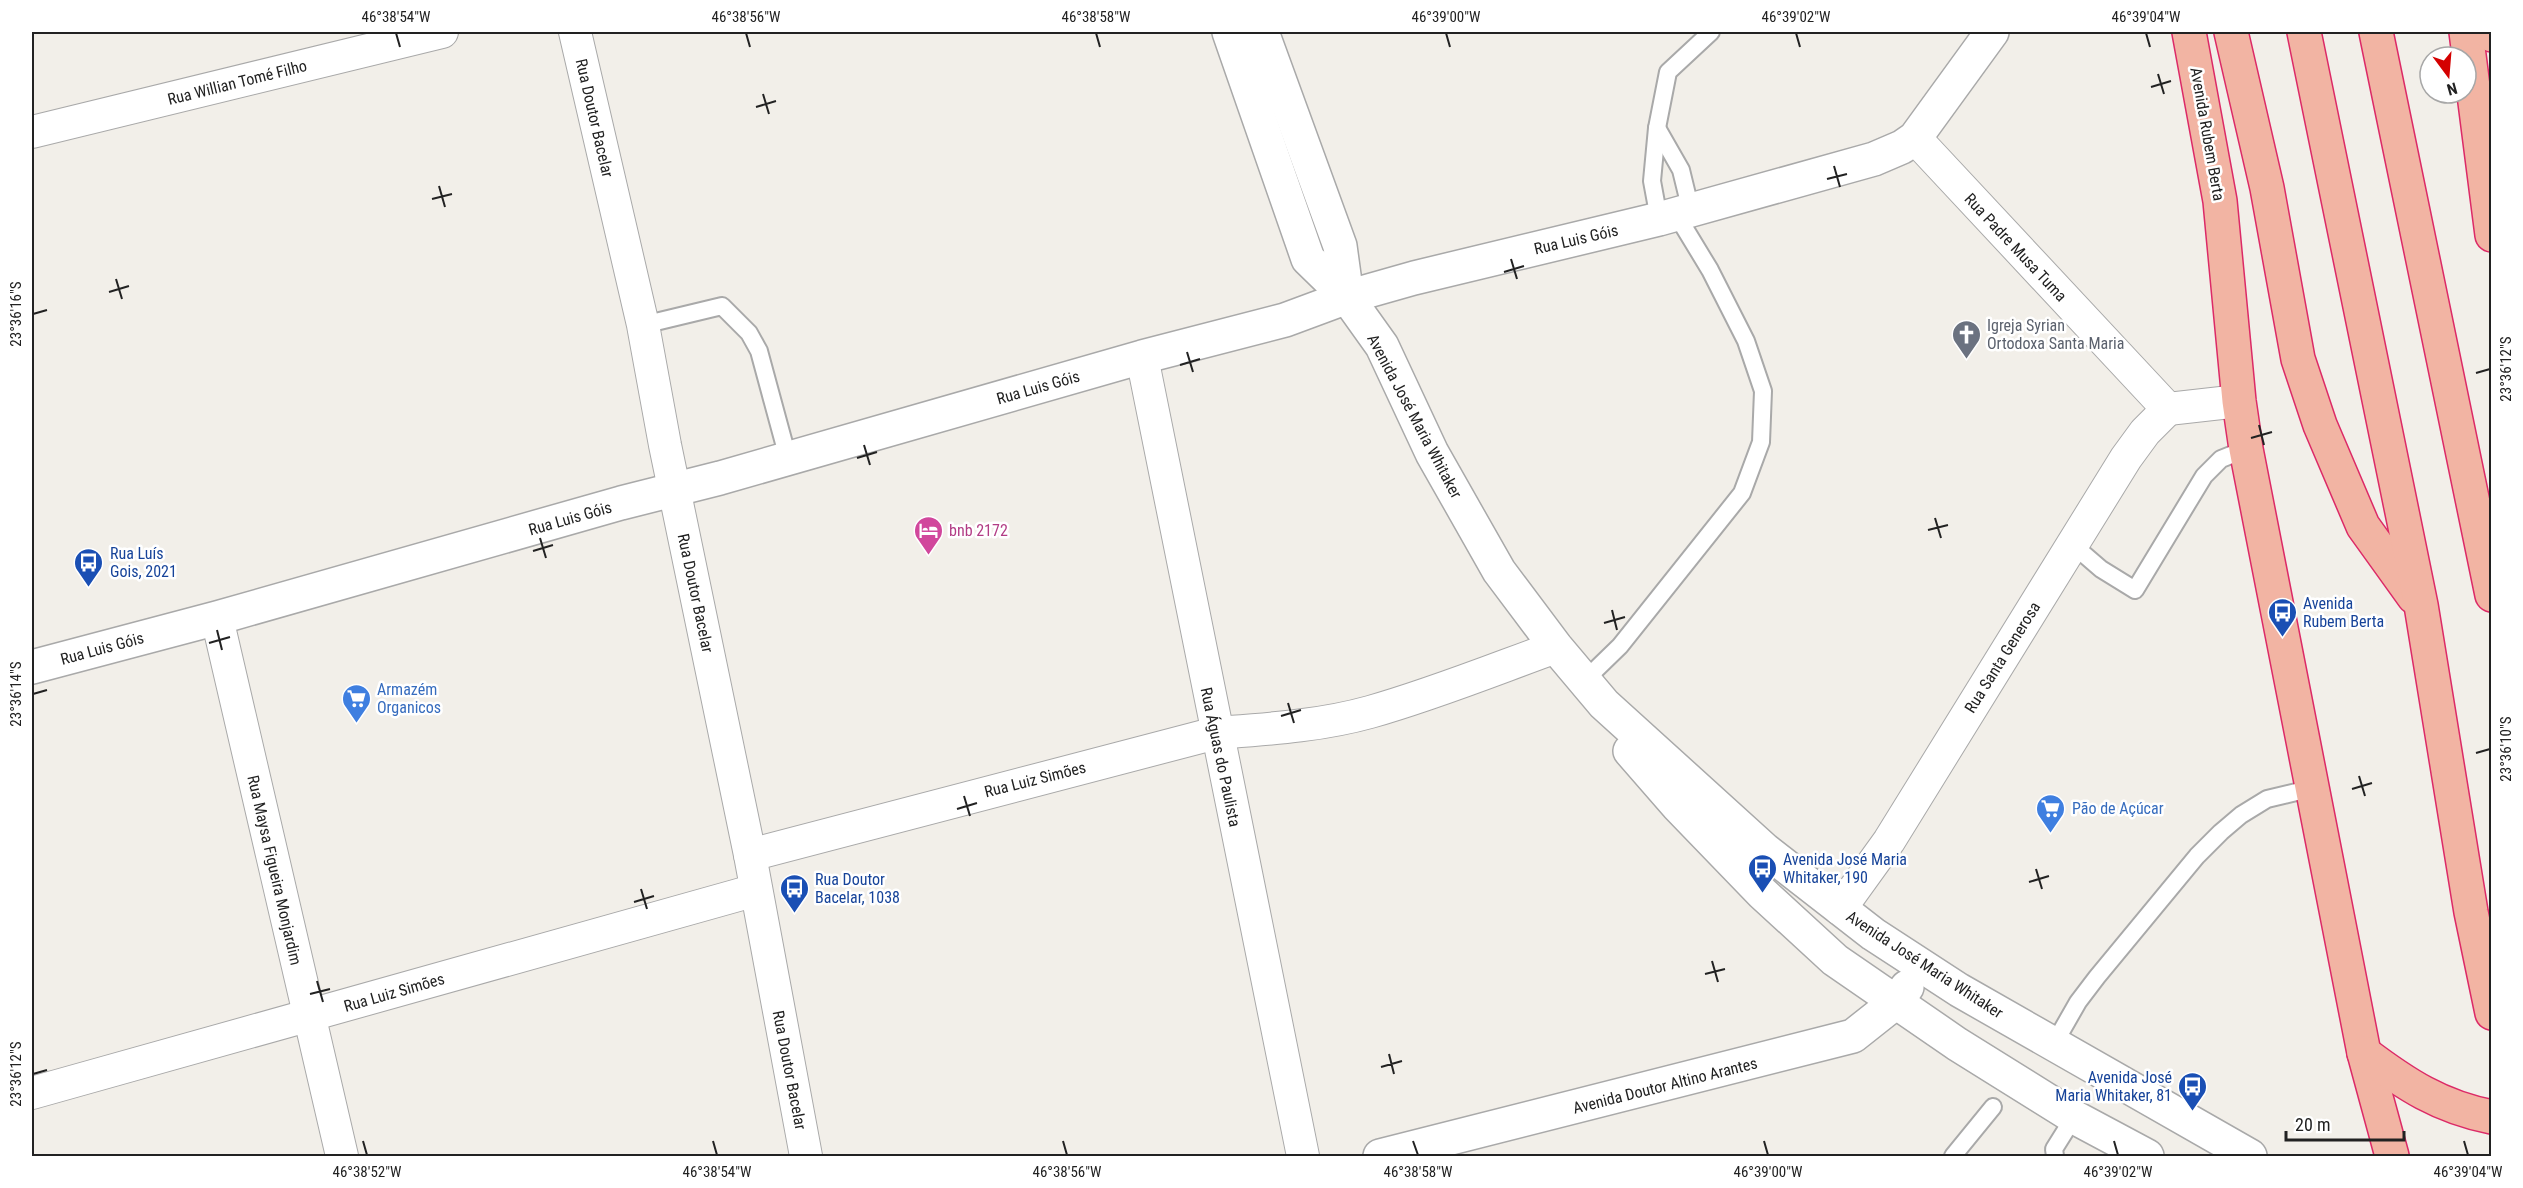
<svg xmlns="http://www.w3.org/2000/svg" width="2523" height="1188" viewBox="0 0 2523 1188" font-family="'Roboto Condensed',sans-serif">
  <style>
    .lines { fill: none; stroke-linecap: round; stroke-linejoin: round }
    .service-casing { stroke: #a9a9a9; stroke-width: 20 }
    .minor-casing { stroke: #a9a9a9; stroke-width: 34 }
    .tertiary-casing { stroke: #a9a9a9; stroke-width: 36 }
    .trunk-casing { stroke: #dc2a67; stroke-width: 36 }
    .service { stroke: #fff; stroke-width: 16 }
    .minor { stroke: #fff; stroke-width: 32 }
    .tertiary { stroke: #fff; stroke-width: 33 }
    .trunk { stroke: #f2b4a3; stroke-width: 33 }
    .ticks { fill: none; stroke: #222; stroke-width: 2 }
    .labels { text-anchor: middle; stroke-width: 5; stroke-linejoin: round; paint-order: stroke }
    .street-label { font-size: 16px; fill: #222; stroke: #fff }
    .worship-label { font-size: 16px; fill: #5b616d; stroke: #fff; text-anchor: start }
    .hotel-label { font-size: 16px; fill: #b23c85; stroke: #fff; text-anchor: start }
    .transit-label { font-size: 16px; fill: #164399; stroke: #fff; text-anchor: start }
    .shop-label { font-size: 16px; fill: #366cbe; stroke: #fff; text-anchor: start }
    .neatline { fill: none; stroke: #222; stroke-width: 2 }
    .ticks-label { font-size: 15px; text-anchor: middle; fill: #222 }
  </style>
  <rect width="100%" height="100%" fill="#f2efe9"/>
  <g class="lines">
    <defs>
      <g id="service">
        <path d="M1657 128 1681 170 1691 211"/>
        <path d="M1659 219 1652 181 1657 128 1668 72 1711 32"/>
        <path d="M643 325 722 306 749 333 759 351 788 458"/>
        <path d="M2072 544 2101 569 2135 590 2204 476 2221 459 2246 449"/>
        <path d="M1585 680 1620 646 1742 493 1761 442 1763 391 1746 341 1710 270 1676 214"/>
        <path d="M2054 1044 2078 1002 2097 977 2197 856 2221 832 2241 815 2267 799 2313 788"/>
        <path d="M1953 1156 1993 1107"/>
        <path d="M2055 1156 2054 1149 2074 1117"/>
      </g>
      <g id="minor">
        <path d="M575 32 643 325 665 445 750 855 806 1156"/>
        <path d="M32 132 442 32"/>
        <path d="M1915 138 2168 409"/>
        <path d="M1142 357 1303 1156"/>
        <path d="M2168 409 2239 401"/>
        <path d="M217 618 342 1156"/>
        <path d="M750 855 1216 733C1268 729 1320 726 1370 712 1434 694 1495 669 1556 647"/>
        <path d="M1840 909 1889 841 2126 458 2145 432 2168 409"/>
        <path d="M32 1093 756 890"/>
      </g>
      <g id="tertiary">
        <path d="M1229 32 1308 259 1347 297"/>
        <path d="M1262 32 1340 246 1347 297 1382 346 1432 453 1499 571 1556 647 1604 704 1765 850 1873 934 1959 990 2250 1156"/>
        <path d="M32 667 217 618 621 503 720 478 1142 357 1285 320 1347 297 1414 278 1659 219 1874 159 1902 147 1915 138 1992 32"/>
        <path d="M1630 751 1677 805 1762 893 1835 960 1957 1044 2074 1117 2147 1156"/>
        <path d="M1380 1156 1853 1036 1896 1002 1907 987"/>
      </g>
      <g id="trunk">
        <path d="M2189 32 2220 201 2239 401 2246 449 2364 1053 2392 1156"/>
        <path d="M2231 32 2267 188 2298 359 2320 425 2363 526 2414 597"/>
        <path d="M2304 32 2421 605 2471 912 2492 1013"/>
        <path d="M2376 32 2492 595"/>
        <path d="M2466 32 2492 235"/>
        <path d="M2491 32 2492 35"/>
        <path d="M2364 1053C2405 1084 2440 1107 2492 1117"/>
      </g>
    </defs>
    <use href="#service" class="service-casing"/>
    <use href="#minor" class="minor-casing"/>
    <use href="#tertiary" class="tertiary-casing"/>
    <use href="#trunk" class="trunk-casing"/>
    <use href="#service" class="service"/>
    <use href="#minor" class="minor"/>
    <use href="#tertiary" class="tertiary"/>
    <use href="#trunk" class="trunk"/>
  </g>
  <path class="ticks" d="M396 33 400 47M746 33 750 47M1096 33 1100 47M1446 33 1450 47M1796 33 1800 47M2146 33 2150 47M2158 74 2164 94M2151 87 2171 81M763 94 769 114M756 107 776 101M1834 166 1840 187M1827 179 1847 174M439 186 445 207M432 199 452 194M1511 259 1517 279M1504 272 1524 266M116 279 122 299M109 292 129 286M33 314 47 310M1187 352 1193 372M1180 365 1200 359M2476 373 2490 369M2259 425 2264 445M2251 438 2272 432M864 445 870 465M857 458 877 452M1935 518 1941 538M1928 530 1948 525M540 538 546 558M533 551 553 545M1612 610 1617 630M1604 623 1625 617M217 630 222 650M209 643 230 637M33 694 47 690M1288 703 1294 723M1281 716 1301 710M2476 753 2490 749M2359 776 2365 796M2352 789 2372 783M964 796 970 816M957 809 977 803M2036 869 2042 889M2029 882 2049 876M641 889 647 909M634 902 654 896M1712 961 1718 982M1705 974 1725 969M317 981 323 1002M310 994 330 989M1389 1054 1394 1074M1381 1067 1402 1061M33 1074 47 1070M363 1141 367 1155M713 1141 717 1155M1063 1141 1067 1155M1413 1141 1418 1155M1764 1141 1768 1155M2114 1141 2118 1155M2464 1141 2468 1155"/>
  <defs>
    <symbol id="church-pin" viewBox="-11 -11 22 30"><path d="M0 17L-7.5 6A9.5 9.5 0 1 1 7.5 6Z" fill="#6b7280" stroke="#fff"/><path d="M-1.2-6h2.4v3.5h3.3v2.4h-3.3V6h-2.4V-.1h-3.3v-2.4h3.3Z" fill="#fff"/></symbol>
    <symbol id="hotel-pin" viewBox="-11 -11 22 30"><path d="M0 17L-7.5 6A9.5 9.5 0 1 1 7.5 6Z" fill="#d1479c" stroke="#fff"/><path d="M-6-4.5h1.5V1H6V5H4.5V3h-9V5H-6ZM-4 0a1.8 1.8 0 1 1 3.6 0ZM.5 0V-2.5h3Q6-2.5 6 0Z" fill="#fff"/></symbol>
    <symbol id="bus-pin" viewBox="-11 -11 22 30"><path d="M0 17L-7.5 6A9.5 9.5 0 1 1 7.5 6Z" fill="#1a4fb4" stroke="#fff"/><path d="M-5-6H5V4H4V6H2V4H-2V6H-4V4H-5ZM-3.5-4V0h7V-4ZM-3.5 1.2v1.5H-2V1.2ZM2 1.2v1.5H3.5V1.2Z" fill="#fff"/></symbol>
    <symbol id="supermarket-pin" viewBox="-11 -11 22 30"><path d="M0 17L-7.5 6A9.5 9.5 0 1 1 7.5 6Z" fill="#3f7fe0" stroke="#fff"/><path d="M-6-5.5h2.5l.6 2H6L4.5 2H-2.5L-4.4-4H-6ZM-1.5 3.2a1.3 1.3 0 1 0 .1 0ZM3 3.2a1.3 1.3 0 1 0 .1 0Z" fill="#fff"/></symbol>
  </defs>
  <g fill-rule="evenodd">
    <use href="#church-pin" x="1950" y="318" width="33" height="45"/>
    <use href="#hotel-pin" x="912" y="514" width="33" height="45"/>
    <use href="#bus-pin" x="72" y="546" width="33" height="45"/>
    <use href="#bus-pin" x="2266" y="596" width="33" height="45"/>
    <use href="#supermarket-pin" x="340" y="682" width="33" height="45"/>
    <use href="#supermarket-pin" x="2034" y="792" width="33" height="45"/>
    <use href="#bus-pin" x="1746" y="852" width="33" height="45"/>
    <use href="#bus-pin" x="778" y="872" width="33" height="45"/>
    <use href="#bus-pin" x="2176" y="1070" width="33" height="45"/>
  </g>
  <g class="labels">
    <g class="street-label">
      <text transform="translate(237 82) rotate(-14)" y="6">Rua Willian Tomé Filho</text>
      <text transform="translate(595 118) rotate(77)" y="6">Rua Doutor Bacelar</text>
      <text transform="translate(2208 134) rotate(80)" y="6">Avenida Rubem Berta</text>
      <text transform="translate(1576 239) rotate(-13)" y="6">Rua Luis Góis</text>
      <text transform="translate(2016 247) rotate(47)" y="6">Rua Padre Musa Tuma</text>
      <text transform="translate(1038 387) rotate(-16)" y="6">Rua Luis Góis</text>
      <text transform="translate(1415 416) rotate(62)" y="6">Avenida José Maria Whitaker</text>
      <text transform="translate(570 518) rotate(-16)" y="6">Rua Luis Góis</text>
      <text transform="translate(696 593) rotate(78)" y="6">Rua Doutor Bacelar</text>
      <text transform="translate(102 648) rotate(-15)" y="6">Rua Luis Góis</text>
      <text transform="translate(2002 657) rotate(-58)" y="6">Rua Santa Generosa</text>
      <text transform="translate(1221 757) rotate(78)" y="6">Rua Águas do Paulista</text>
      <text transform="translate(1035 779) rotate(-14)" y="6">Rua Luiz Simões</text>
      <text transform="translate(275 870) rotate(77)" y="6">Rua Maysa Figueira Monjardim</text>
      <text transform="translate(1925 964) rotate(33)" y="6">Avenida José Maria Whitaker</text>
      <text transform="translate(394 992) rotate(-16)" y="6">Rua Luiz Simões</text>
      <text transform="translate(790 1070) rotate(79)" y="6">Rua Doutor Bacelar</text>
      <text transform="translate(1665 1085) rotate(-14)" y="6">Avenida Doutor Altino Arantes</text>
    </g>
    <g class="worship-label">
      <text x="1987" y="331">Igreja Syrian<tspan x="1987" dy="18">Ortodoxa Santa Maria</tspan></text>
    </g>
    <g class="hotel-label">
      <text x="949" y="536">bnb 2172</text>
    </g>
    <g class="transit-label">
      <text x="110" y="559">Rua Luís<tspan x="110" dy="18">Gois, 2021</tspan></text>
      <text x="2303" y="609">Avenida<tspan x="2303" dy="18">Rubem Berta</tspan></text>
      <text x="1783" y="865">Avenida José Maria<tspan x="1783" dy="18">Whitaker, 190</tspan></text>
      <text x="815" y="885">Rua Doutor<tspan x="815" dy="18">Bacelar, 1038</tspan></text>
      <text x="2172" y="1083" text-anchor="end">Avenida José<tspan x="2172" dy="18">Maria Whitaker, 81</tspan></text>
    </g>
    <g class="shop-label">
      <text x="377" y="695">Armazém<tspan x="377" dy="18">Organicos</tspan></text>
      <text x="2072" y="814">Pão de Açúcar</text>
    </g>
  </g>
  <rect width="2523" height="1188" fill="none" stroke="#ffffff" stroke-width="66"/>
  <g transform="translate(2448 75) rotate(164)"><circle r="28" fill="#ffffff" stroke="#a7a7a7" stroke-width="1.5"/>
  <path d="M0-4.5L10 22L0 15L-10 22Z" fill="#d40000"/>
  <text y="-9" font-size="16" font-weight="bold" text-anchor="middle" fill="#222222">N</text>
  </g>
  <path d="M2286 1131v9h118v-9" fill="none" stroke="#222222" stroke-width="3"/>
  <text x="2295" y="1131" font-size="18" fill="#222222" stroke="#ffffff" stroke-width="4.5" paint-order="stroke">20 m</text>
  <rect x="33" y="33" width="2457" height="1122" class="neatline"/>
  <g class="ticks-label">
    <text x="396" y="22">46°38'54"W</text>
    <text x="746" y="22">46°38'56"W</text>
    <text x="1096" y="22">46°38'58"W</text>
    <text x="1446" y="22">46°39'00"W</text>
    <text x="1796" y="22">46°39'02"W</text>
    <text x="2146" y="22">46°39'04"W</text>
    <text transform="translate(16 314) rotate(-90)" y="5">23°36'16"S</text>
    <text transform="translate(2506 369) rotate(-90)" y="5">23°36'12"S</text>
    <text transform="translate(16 694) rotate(-90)" y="5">23°36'14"S</text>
    <text transform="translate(2506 749) rotate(-90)" y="5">23°36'10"S</text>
    <text transform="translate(16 1074) rotate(-90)" y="5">23°36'12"S</text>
    <text x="367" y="1177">46°38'52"W</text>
    <text x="717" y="1177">46°38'54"W</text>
    <text x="1067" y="1177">46°38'56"W</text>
    <text x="1418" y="1177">46°38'58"W</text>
    <text x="1768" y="1177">46°39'00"W</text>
    <text x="2118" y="1177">46°39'02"W</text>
    <text x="2468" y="1177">46°39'04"W</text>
  </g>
</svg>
